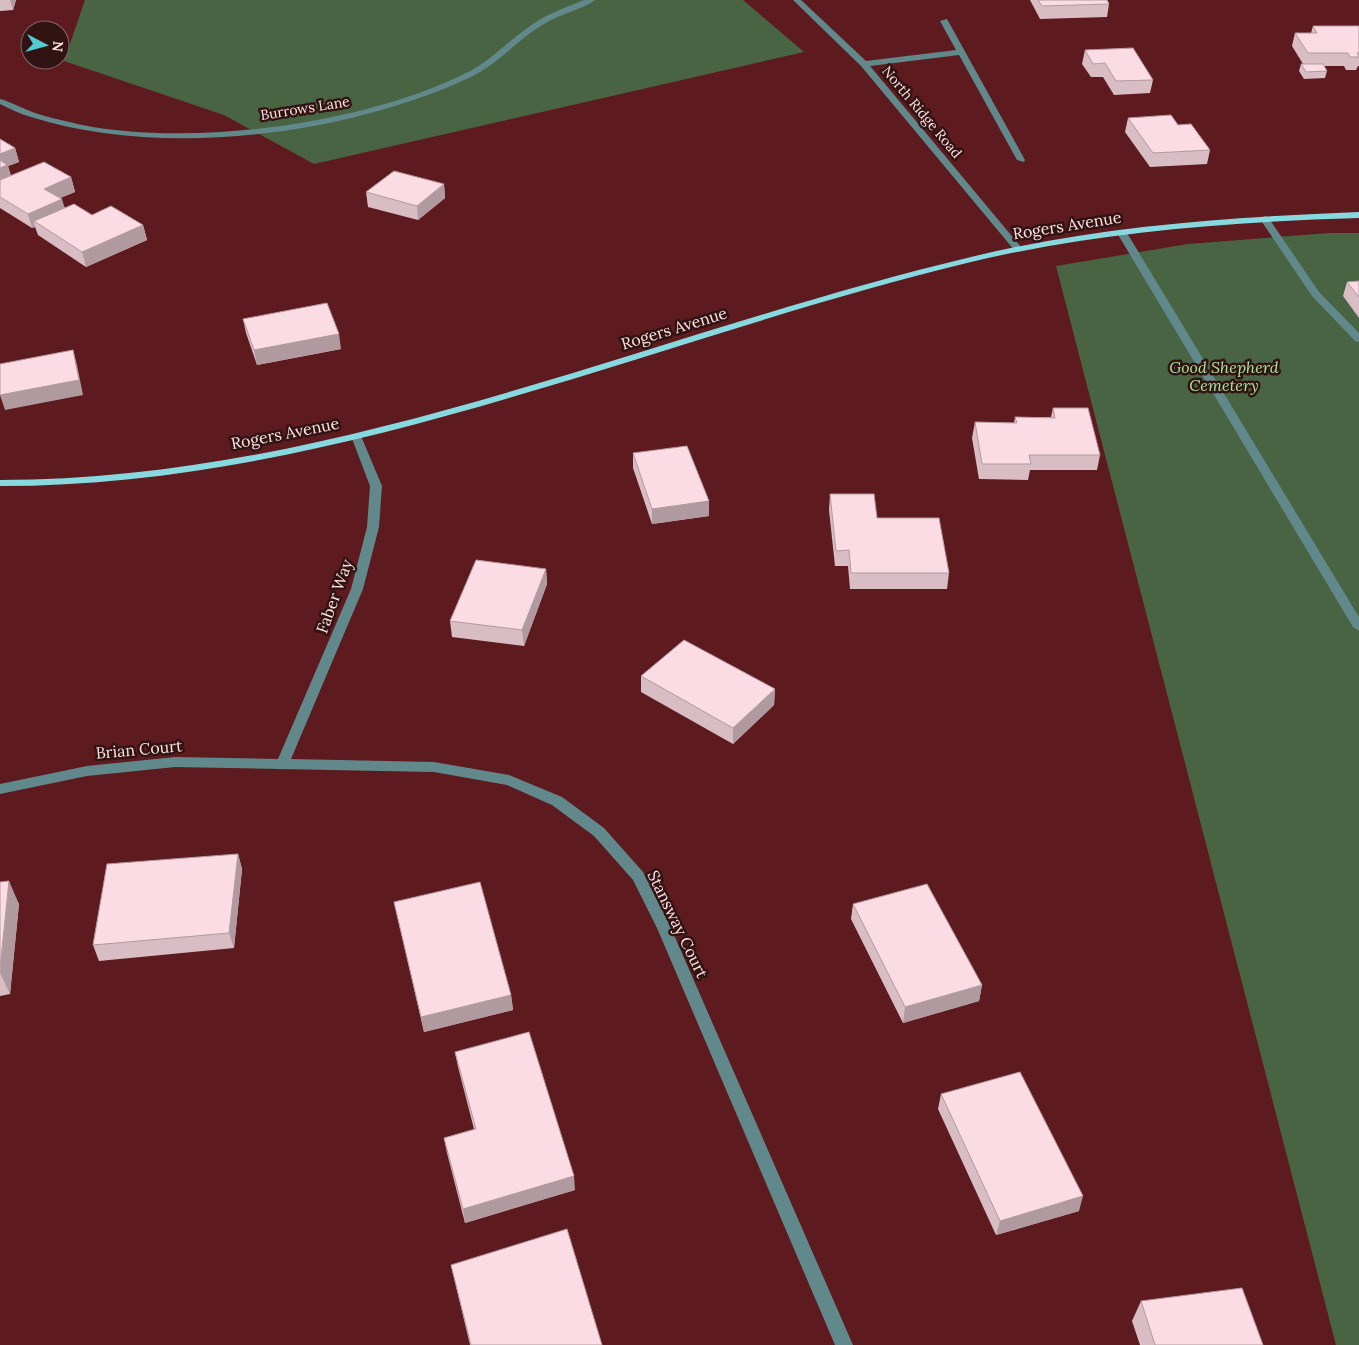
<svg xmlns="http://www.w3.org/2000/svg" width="1359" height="1345" viewBox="0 0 1359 1345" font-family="Lora,serif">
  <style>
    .green { fill: #486443 }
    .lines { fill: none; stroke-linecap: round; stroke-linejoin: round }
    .minor { fill: #61888b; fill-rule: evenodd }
    .major { fill: #86dadf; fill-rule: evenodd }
    .wall { fill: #d9bdc4 }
    .shaded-wall { fill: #b09aa0 }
    .building { fill: #fcdce4; stroke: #b09aa0 }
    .labels { text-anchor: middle; stroke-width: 5; stroke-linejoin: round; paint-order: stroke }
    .far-street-label { font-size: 14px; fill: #fee3e2; stroke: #311313 }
    .street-label { font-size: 16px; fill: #fee3e2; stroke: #311313 }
    .park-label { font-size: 16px; font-style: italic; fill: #a5e799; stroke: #311313 }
  </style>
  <rect width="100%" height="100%" fill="#5e1b1f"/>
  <g class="green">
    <path d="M85 0H743L804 52 314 164 224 115 64 61Z"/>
    <path d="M1329 233H1359V1345H1336L1056 266 1188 244Z"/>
  </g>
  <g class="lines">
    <g class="minor">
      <path d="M584 0H595C582 10 559 14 544 24 518 39 498 64 471 77 348 135 162 159 31 117 20 114 10 109 0 104V99C12 102 23 109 35 113 50 118 67 121 82 125 194 147 364 124 466 73 491 61 510 39 533 24 549 13 567 7 584 0Z"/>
      <path d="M793 0H801L866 61 956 50 940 21 947 19 1025 160 1024 162 1017 160 959 55 870 66 1021 247V251H1015L861 66Z"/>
      <path d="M1265 216 1268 217 1319 292 1359 333V342L1355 341 1312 296 1260 219Z"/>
      <path d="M1122 230 1127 233 1359 617V631L1353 627 1117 233Z"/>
      <path d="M356 433 361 436 382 486 379 527 363 589 291 759 434 762 509 775 562 797 604 828 643 872 671 928 853 1345H835L657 928 633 880 594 836 552 805 507 785 434 772 175 767 87 776 0 794V784L87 766 175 757 278 759 351 589 367 527 370 486 351 436Z"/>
    </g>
    <path class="major" d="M1359 212V218C1229 222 1097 232 971 262 648 340 338 486 0 486V480C337 480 648 334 971 257 1097 226 1229 217 1359 212Z"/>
  </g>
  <g class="wall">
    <path d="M0 0H16L13 10 0 11Z"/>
    <path d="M1030 0H1107L1109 4 1107 17 1040 19Z"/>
    <path d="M1313 26H1359V66H1358L1356 70H1346L1344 66H1324L1327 71 1325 78 1304 79 1299 71 1301 64H1303L1292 46 1295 33H1311Z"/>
    <path d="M1085 50 1153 80 1150 93 1114 95 1103 77H1091L1082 64Z"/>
    <path d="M1128 118 1178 125 1210 150 1207 164 1150 167 1125 132Z"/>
    <path d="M0 139 15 148 19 162 8 166 11 176 71 177 75 192 60 198 65 208 92 215 143 225 147 240 86 267 38 235 35 227 32 228 0 208Z"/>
    <path d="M444 184 445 198 418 220 368 207 366 192Z"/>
    <path d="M1359 281V318L1343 296 1347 282Z"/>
    <path d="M243 319 341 349 257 365 246 333Z"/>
    <path d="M1053 408 1100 455 1097 470H1030L1028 480 979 479 972 438 975 422 1014 423 1015 417H1051Z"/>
    <path d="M633 453 709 516 652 524 633 468Z"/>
    <path d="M830 494 877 518 949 573 947 589H850L848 566H835L829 510Z"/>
    <path d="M546 569 547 584 524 646 452 637 450 621Z"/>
    <path d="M641 676 775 689 774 705 733 744 641 692Z"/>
    <path d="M238 854 242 869 234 948 99 961 93 945Z"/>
    <path d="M0 882 19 904 10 994 0 996Z"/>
    <path d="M394 902 511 995 513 1010 424 1032Z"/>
    <path d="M853 904 982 985 979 1001 903 1023 851 919Z"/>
    <path d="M455 1052 575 1190 465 1223 447 1153 444 1138 474 1129 458 1067Z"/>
    <path d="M941 1094 1079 1211 996 1235 938 1109Z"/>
    <path d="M451 1265 602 1345H470Z"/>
    <path d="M1141 1301 1263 1345H1140L1132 1321Z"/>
  </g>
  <g class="shaded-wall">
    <path d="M10 0H16L13 10Z"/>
    <path d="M15 148 19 162 8 166 12 179 0 184V154Z"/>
    <path d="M71 177 75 192 48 203 44 189Z"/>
    <path d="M444 184 445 198 418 220 417 206Z"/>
    <path d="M62 199 66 213 34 221 35 227 32 228 28 214Z"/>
    <path d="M143 225 147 240 86 267 82 252Z"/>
    <path d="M339 334 341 349 257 365 254 350Z"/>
    <path d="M73 350 77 365 83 395 5 410 0 395Z"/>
    <path d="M709 501V516L652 524V509Z"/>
    <path d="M546 569 547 584 524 646 522 630Z"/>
    <path d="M775 689 774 705 733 744V728Z"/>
    <path d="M238 854 242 869 234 948 229 933Z"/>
    <path d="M9 881 19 904 10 994 0 973Z"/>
    <path d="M982 985 979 1001 903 1023 905 1007Z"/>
    <path d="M511 995 513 1010 424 1032 421 1017Z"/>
    <path d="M574 1176 575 1190 465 1223 463 1209Z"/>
    <path d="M1083 1196 1079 1211 996 1235 1000 1221Z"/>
  </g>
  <g class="building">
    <path d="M1038 0H1107L1109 4 1042 6Z"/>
    <path d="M1313 26H1359V53H1357L1359 57H1350L1348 53H1308L1295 33H1317Z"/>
    <path d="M1133 48 1153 80 1116 81 1105 63 1093 64 1085 50Z"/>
    <path d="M1301 64H1323L1327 71 1306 72Z"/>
    <path d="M1171 115 1178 125 1191 124 1210 150 1153 153 1128 118Z"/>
    <path d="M0 139 15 148 0 154Z"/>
    <path d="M0 160 7 165 0 168Z"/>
    <path d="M44 162 71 177 44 189 62 199 28 214 0 197V180Z"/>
    <path d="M394 171 444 184 417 206 366 192Z"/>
    <path d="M74 204 92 215 111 206 143 225 82 252 34 221Z"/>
    <path d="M1359 281V297L1347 282Z"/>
    <path d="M327 303 339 334 254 350 243 319Z"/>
    <path d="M73 350 79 380 0 395V364Z"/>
    <path d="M1053 408H1088L1100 455H1029L1031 464H982L975 422 1017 423 1015 417 1055 418Z"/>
    <path d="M687 446 709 501 652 509 633 453Z"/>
    <path d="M830 494H874L877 518H939L949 573H851L849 550 836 551Z"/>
    <path d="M476 560 546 569 522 630 450 621Z"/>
    <path d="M684 640 775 689 733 728 641 676Z"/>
    <path d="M238 854 229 933 93 945 107 864Z"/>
    <path d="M9 881 0 968V882Z"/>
    <path d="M480 882 511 995 421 1017 394 902Z"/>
    <path d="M927 884 982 985 905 1007 853 904Z"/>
    <path d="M529 1032 574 1176 463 1209 444 1138 476 1129 455 1052Z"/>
    <path d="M1020 1072 1083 1196 1000 1221 941 1094Z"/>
    <path d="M567 1229 602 1345H471L451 1265Z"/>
    <path d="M1242 1288 1263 1345H1155L1141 1301Z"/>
  </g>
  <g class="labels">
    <g class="far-street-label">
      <text transform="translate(305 108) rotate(-9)" y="5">Burrows Lane</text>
      <text transform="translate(922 112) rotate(50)" y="5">North Ridge Road</text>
    </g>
    <g class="street-label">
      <text transform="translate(1067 225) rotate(-9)" y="6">Rogers Avenue</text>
      <text transform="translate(674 328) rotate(-17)" y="6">Rogers Avenue</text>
      <text transform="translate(285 433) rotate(-11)" y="6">Rogers Avenue</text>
      <text transform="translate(334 596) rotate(-70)" y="6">Faber Way</text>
      <text transform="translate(139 749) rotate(-5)" y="6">Brian Court</text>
      <text transform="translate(678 924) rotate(64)" y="6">Stansway Court</text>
    </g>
    <g class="park-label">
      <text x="1224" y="373">Good Shepherd<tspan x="1224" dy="18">Cemetery</tspan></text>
    </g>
  </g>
  <g transform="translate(45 45) rotate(96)"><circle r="24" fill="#311313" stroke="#836666"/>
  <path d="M0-4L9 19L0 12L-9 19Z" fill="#51ccd3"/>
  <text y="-8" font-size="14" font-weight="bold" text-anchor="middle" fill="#fee3e2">N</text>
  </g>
</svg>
